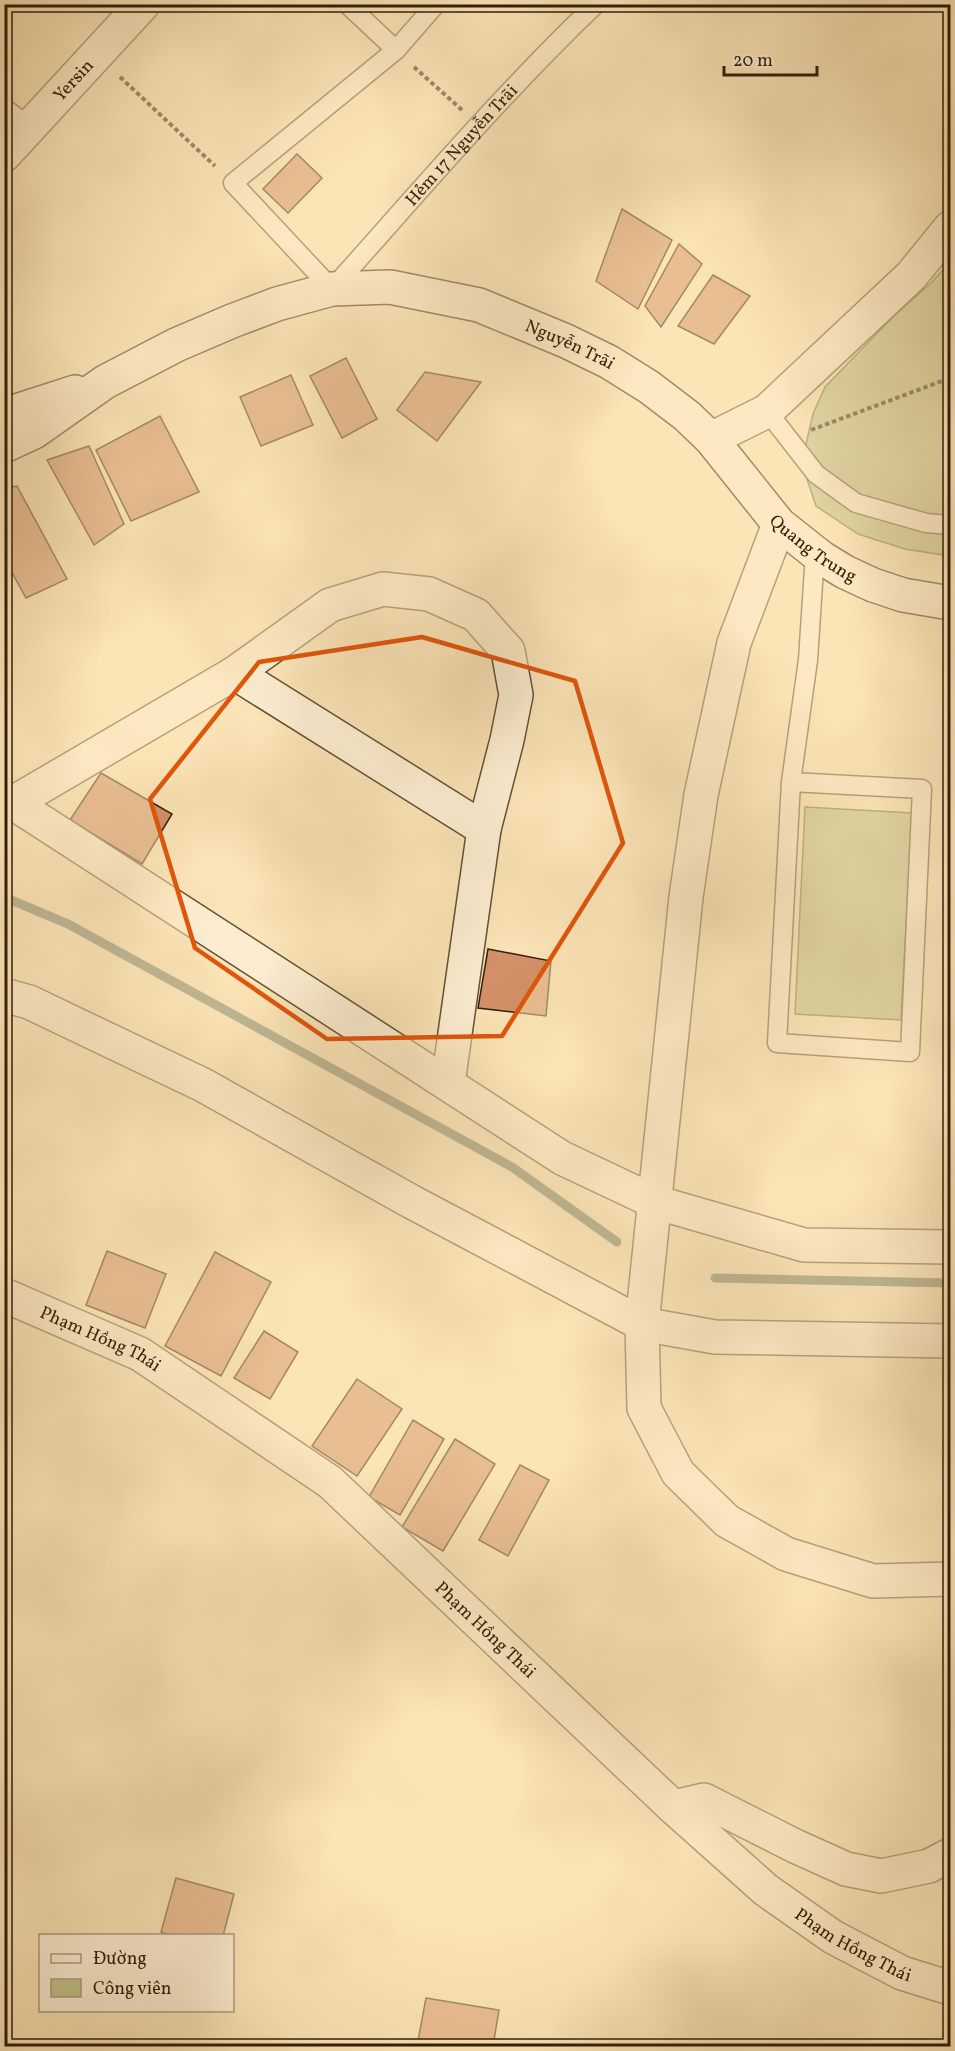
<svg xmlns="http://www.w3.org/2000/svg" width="955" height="2051" viewBox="0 0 955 2051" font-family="Vollkorn,serif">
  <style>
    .green { fill: #c2c38c; stroke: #7a704a; stroke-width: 1.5 }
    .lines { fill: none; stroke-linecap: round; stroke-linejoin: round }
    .stream { stroke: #737f69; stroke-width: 9 }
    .building { fill: #d49069; stroke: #321e07; stroke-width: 1.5 }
    .service-casing { stroke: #645033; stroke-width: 21 }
    .minor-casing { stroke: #645033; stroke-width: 36 }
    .tertiary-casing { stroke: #645033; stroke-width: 36 }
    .secondary-casing { stroke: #321e07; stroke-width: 36 }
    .path { stroke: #321e07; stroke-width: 4; stroke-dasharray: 4.5 3; stroke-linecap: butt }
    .service { stroke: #fcedd0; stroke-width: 18 }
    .minor { stroke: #fcedd0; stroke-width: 33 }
    .tertiary { stroke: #fcedd0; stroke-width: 33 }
    .secondary { stroke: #fcedd0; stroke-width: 33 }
    .marked { fill: none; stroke: #df560c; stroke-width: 4.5; stroke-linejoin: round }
    .labels { text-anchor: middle; stroke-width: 4.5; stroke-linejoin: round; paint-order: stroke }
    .street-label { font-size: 18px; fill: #321e07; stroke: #fcedd0 }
  </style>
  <rect width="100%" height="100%" fill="#fbe4b7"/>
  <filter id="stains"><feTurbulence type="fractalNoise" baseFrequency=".00333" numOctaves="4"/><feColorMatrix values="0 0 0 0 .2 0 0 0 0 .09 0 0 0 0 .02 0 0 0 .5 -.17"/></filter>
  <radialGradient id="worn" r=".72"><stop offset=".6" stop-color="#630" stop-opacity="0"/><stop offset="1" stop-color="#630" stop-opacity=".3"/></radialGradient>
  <g class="green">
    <path d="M950 262V556L905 549 858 534 816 506 805 473 806 444 813 414 825 387 894 316 931 283Z"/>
    <path d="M805 807 912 813 901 1020 795 1014Z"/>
  </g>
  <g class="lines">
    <g class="stream">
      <path d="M4 897 68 924 512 1167 617 1242"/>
      <path d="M715 1278 950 1283"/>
    </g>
  </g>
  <g class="building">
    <path d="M297 154 322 178 288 213 263 189Z"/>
    <path d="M622 209 672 240 638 309 596 281Z"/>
    <path d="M679 244 702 264 661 327 645 306Z"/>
    <path d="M713 275 750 296 714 344 678 326Z"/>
    <path d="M346 358 377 419 342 438 310 376Z"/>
    <path d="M425 372 481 382 437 441 397 410Z"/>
    <path d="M291 375 313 425 261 446 240 397Z"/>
    <path d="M160 416 199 492 131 521 96 450Z"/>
    <path d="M89 446 124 524 94 545 47 460Z"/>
    <path d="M17 486 67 579 26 598 4 558V488Z"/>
    <path d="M101 773 172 814 142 864 70 820Z"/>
    <path d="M488 949 551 961 546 1016 478 1008Z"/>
    <path d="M107 1251 166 1274 145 1328 86 1305Z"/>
    <path d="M215 1252 271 1282 221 1376 165 1346Z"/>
    <path d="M264 1331 298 1352 270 1399 234 1378Z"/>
    <path d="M357 1379 402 1409 357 1476 312 1446Z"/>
    <path d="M413 1420 444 1439 400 1515 369 1497Z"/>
    <path d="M455 1439 495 1464 443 1551 402 1527Z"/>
    <path d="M520 1465 549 1480 508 1556 479 1540Z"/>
    <path d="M176 1878 234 1894 223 1936H174L161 1932Z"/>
    <path d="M426 1998 499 2010 493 2046H417Z"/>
  </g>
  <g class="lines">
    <defs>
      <g id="service">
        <path d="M347 4 396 50"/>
        <path id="s1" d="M436 4 396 50 233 183 332 289C418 193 502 94 596 4"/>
        <path d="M4 108 30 127"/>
        <path d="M767 411 816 474 856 503 926 523 950 525"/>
        <path d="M791 782 922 789 910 1052 777 1043 791 782 808 660 815 553"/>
      </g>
      <g id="minor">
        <path d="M711 439 767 411 911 276 950 228"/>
        <path d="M779 524 734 643 701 795 686 897 642 1324 644 1408 678 1473 727 1521 786 1554 873 1581 950 1579"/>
        <path d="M235 673 330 605 383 589 429 594 476 615 508 651 516 695 507 740 484 829"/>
        <path d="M13 803 235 673 484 829 448 1083"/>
        <path d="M4 807 13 803 562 1158 655 1202 804 1245 950 1247"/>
        <path d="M4 995 29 1002 203 1085 412 1202 642 1324 715 1337 950 1341"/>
        <path d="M673 1807 704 1800 795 1846 846 1869 881 1876 929 1866 950 1855"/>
      </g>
      <g id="tertiary">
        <path id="s2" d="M4 155 143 4"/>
        <path id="s3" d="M4 1295 140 1354 330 1482 673 1807 766 1890 833 1937 902 1973 950 1988"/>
      </g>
      <g id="secondary">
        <path d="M4 415 75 392"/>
        <path id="s4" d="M4 446 34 432 105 382 176 345 232 321 277 304 332 289 390 287 479 305 566 341 609 362 649 387 687 416 711 439 779 524 822 558 845 572 873 585 903 595 950 603"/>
      </g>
    </defs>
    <use href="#service" class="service-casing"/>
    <use href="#minor" class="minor-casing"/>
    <use href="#tertiary" class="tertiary-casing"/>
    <use href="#secondary" class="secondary-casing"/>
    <g class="path">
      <path d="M414 67 462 110"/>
      <path d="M120 77 215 166"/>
      <path d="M811 430 950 378"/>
    </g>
    <use href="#service" class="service"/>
    <use href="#minor" class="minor"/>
    <use href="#tertiary" class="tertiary"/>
    <use href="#secondary" class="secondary"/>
  </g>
  <path d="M0 0H955V2051H0ZM422 637 575 681 623 843 502 1036 327 1039 195 948 150 799 259 662Z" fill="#fbe4b7" fill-opacity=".55" fill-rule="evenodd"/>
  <path class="marked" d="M422 637 575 681 623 843 502 1036 327 1039 195 948 150 799 259 662Z"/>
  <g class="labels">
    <g class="street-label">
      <text dy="6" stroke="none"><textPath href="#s2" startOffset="102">Yersin</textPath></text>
      <text dy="6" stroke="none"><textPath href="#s1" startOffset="610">Hẻm 17 Nguyễn Trãi</textPath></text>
      <text dy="6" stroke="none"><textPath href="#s4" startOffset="614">Nguyễn Trãi</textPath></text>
      <text dy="6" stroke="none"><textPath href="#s4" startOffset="936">Quang Trung</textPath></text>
      <text dy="6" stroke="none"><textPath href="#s3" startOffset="106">Phạm Hồng Thái</textPath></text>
      <text dy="6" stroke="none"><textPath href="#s3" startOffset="592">Phạm Hồng Thái</textPath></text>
      <text dy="6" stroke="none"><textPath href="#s3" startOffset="1078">Phạm Hồng Thái</textPath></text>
    </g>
  </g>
  <rect width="955" height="2051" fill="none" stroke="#fbe4b7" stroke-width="24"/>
  <rect x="6" y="6" width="943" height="2039" fill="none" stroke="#321e07" stroke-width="3"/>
  <rect x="12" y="12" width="931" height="2027" fill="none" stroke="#321e07" stroke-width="1.5"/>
  <rect x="39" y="1934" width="195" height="78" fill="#fcedd0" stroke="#ab9a80" stroke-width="1.5"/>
  <rect x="51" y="1954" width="30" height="9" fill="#fcedd0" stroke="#ab9a80" stroke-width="1.5"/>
  <text x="93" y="1964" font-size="18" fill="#321e07">Đường</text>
  <rect x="51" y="1979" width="30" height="18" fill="#c2c38c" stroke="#ab9a80" stroke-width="1.5"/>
  <text x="93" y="1994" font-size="18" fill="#321e07">Công viên</text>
  <path d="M724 66v9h93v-9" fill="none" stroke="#321e07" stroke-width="3"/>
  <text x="733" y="66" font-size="18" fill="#321e07" stroke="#fcedd0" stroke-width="4.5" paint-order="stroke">20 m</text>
  <rect width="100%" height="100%" filter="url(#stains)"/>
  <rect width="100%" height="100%" fill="url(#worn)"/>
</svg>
